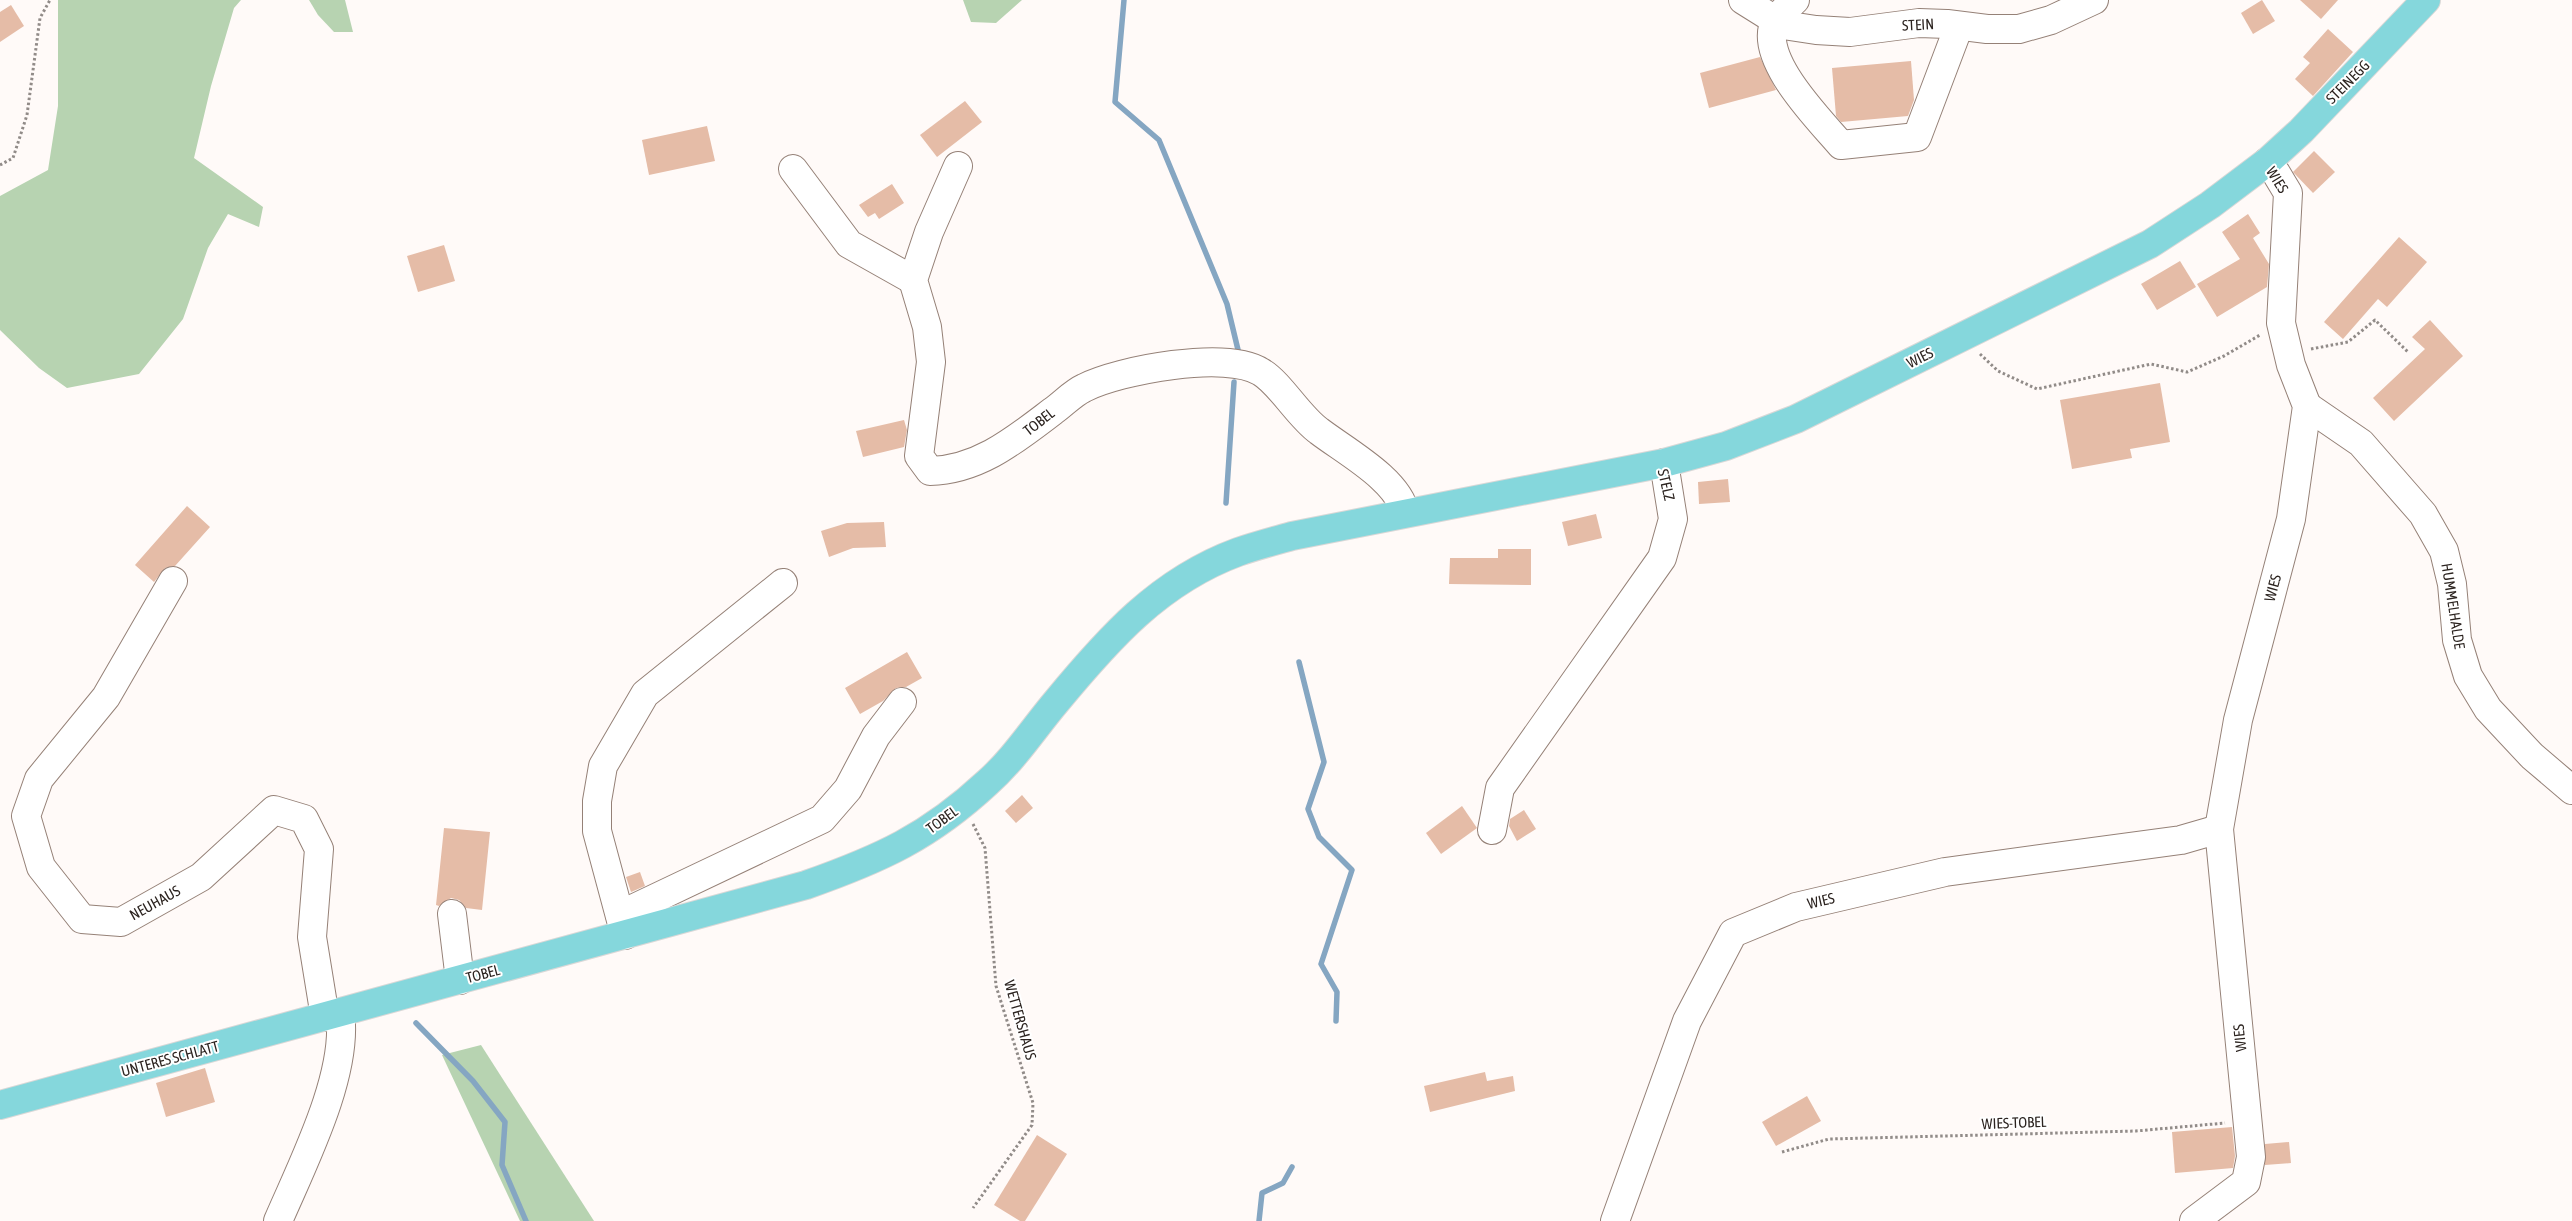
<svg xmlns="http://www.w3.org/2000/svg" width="2572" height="1221" viewBox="0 0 2572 1221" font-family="'Asap Condensed',sans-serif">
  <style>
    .forest { fill: #b7d3b1 }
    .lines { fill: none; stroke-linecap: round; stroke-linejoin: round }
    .stream { stroke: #85a6c2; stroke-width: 5.5 }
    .building { fill: #e5bca7 }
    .minor-casing { stroke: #958177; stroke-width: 30 }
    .major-casing { stroke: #d9d8d7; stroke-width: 30 }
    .path { stroke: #918b88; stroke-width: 3; stroke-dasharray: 2.5 2.5; stroke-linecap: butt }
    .minor { stroke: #fff; stroke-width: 28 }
    .major { stroke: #85d7dc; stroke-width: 28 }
    .labels { text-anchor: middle; stroke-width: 4; stroke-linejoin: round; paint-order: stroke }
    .street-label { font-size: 15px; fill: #2c2420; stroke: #fff }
  </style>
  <rect width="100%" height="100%" fill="#fffaf8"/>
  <g class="forest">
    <path d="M58 0H241L234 8 211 86 194 158 263 207 259 227 228 214 208 248 183 319 139 374 67 388 39 368 0 330V196L48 170 58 106Z"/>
    <path d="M309 0H345L353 32H334L318 15Z"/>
    <path d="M963 0H1022L996 23 971 22Z"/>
    <path d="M481 1045 594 1221H520L442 1055Z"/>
  </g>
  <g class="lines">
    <g class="stream">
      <path d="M1124 0 1115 102 1159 140 1227 304 1239 354"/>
      <path d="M1226 503 1234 382"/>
      <path d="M1299 662 1324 762 1308 809 1319 837 1352 870 1321 964 1337 992 1336 1021"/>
      <path d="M416 1023 473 1081 505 1122 502 1165 526 1221"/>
      <path d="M1259 1221 1262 1193 1283 1183 1292 1167"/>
    </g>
  </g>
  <g class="building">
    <path d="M2262 0 2275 21 2253 34 2241 13Z"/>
    <path d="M2300 0H2338L2321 19Z"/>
    <path d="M11 5 24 26 0 42V12Z"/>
    <path d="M2328 29 2353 52 2313 96 2295 79 2310 63 2303 57Z"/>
    <path d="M1760 57 1776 90 1709 108 1700 73Z"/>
    <path d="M1911 61 1914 100 1908 116 1841 122 1836 116 1832 68Z"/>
    <path d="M965 101 982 122 937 157 920 135Z"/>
    <path d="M707 126 715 161 649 175 642 140Z"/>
    <path d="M2314 151 2335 172 2313 193 2293 172Z"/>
    <path d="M892 184 904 203 879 219 875 213 868 217 859 205Z"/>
    <path d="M2248 214 2260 233 2253 238 2269 264 2267 287 2217 317 2197 284 2240 259 2222 232Z"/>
    <path d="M2399 237 2427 262 2387 307 2378 299 2343 339 2324 322Z"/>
    <path d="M444 245 455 281 418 292 407 256Z"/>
    <path d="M2180 261 2196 287 2157 310 2141 284Z"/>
    <path d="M2430 320 2463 356 2394 421 2373 398 2425 349 2412 337Z"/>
    <path d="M2160 383 2170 442 2130 449 2132 458 2072 469 2060 400Z"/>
    <path d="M904 420 907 430 904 447 863 457 856 431Z"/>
    <path d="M1728 479 1730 502 1699 504 1698 482Z"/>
    <path d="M187 506 210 527 175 566 165 568 154 582 135 565Z"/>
    <path d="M1596 514 1602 538 1568 546 1562 522Z"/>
    <path d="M884 522 886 547 853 548 829 557 821 531 847 523Z"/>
    <path d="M1498 549H1531V585L1449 584 1450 558H1498Z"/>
    <path d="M907 652 922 678 906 687 896 688 883 701 860 714 845 688Z"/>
    <path d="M1022 795 1033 808 1016 823 1005 811Z"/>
    <path d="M1462 806 1477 828 1441 854 1426 833Z"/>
    <path d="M1524 810 1536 829 1517 841 1509 826 1510 819Z"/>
    <path d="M444 828 490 832 482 910 466 908 459 900 451 898 439 906 436 905Z"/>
    <path d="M640 872 645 886 631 892 626 877Z"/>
    <path d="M205 1068 215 1102 166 1117 156 1083Z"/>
    <path d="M1485 1072 1487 1081 1513 1076 1515 1091 1430 1112 1424 1086Z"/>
    <path d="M1807 1096 1821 1121 1776 1146 1762 1122Z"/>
    <path d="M2232 1127 2235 1156 2233 1168 2175 1173 2172 1132Z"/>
    <path d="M1037 1135 1067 1154 1025 1221H1020L994 1205Z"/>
    <path d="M2289 1142 2291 1163 2265 1165V1144Z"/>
  </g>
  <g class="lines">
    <defs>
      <g id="minor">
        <path d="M1743 0 1783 25 1816 30 1850 32 1919 23 1947 24 1987 29H2019L2051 20 2094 0"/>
        <path d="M1795 0C1789 6 1780 13 1776 20 1755 56 1819 119 1841 145L1917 137 1959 26"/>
        <path d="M958 166 929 232 913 280 927 327 931 362 919 456 930 471C979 470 1016 439 1053 411 1063 404 1073 393 1084 388 1119 370 1227 350 1261 372 1280 383 1299 417 1319 431 1345 451 1399 480 1405 513"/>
        <path d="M793 169 849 244 913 280"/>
        <path d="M2307 406 2361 443 2423 514 2444 551 2452 584 2457 640 2468 676 2488 709 2532 756 2572 790"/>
        <path d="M173 581 106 697 39 779 26 816 41 867 82 919 121 922 201 877 274 810 304 819 319 849 312 937 325 1017"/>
        <path d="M1492 830 1500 788 1662 558 1673 519 1664 463"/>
        <path d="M452 914 460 980"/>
        <path d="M620 915 822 819 848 789 876 736 902 702"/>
        <path d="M625 935 597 831V801L603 766 645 694 783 583"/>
        <path d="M278 1221C302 1165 349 1074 340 1013"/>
        <path d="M1615 1221 1687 1021 1733 933 1796 907 1945 872 2181 840 2219 829"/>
        <path d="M2194 1221 2246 1182 2251 1157 2219 829 2238 720 2291 519 2307 406 2291 365 2281 323 2288 193 2276 173 2267 162"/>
      </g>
      <path id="major" d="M0 1105 806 885C880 859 929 837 988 782 1014 759 1034 728 1056 702 1108 639 1159 581 1238 552 1255 546 1274 541 1292 536L1664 463 1726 446 1796 419 2150 244 2210 205 2267 162 2301 131 2426 0"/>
    </defs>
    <use href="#minor" class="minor-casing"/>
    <use href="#major" class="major-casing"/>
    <g class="path">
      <path d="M0 165 13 158 27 115 40 18 50 0"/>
      <path d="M2311 349 2348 342 2375 320 2408 352"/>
      <path d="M1980 354 1998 371 2037 389 2151 364 2187 372 2224 356 2260 335"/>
      <path d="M973 824 985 848 996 986 1033 1103 1032 1125 973 1208"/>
      <path d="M1782 1152 1829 1139 2136 1131 2225 1123"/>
    </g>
    <use href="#minor" class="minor"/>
    <use href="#major" class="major"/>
  </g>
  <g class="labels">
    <g class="street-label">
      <text transform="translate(1918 25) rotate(-3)" y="5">STEIN</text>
      <text transform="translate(2348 82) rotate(-45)" y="5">STEINEGG</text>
      <text transform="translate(2277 180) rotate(58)" y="5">WIES</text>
      <text transform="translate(1920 358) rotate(-26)" y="5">WIES</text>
      <text transform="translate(1039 422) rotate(-38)" y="5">TOBEL</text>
      <text transform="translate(1666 485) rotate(77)" y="5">STELZ</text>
      <text transform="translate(2273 588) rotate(-75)" y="5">WIES</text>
      <text transform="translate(2453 606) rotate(81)" y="5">HUMMELHALDE</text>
      <text transform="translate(942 820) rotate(-36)" y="5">TOBEL</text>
      <text transform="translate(1821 901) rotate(-13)" y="5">WIES</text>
      <text transform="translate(155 903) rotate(-29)" y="5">NEUHAUS</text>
      <text transform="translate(483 974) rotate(-15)" y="5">TOBEL</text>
      <text transform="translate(1020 1020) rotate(74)" y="5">WETTERSHAUS</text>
      <text transform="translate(2240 1038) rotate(-96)" y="5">WIES</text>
      <text transform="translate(170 1059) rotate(-15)" y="5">UNTERES SCHLATT</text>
      <text transform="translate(2014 1123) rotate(-2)" y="5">WIES-TOBEL</text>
    </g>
  </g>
</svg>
